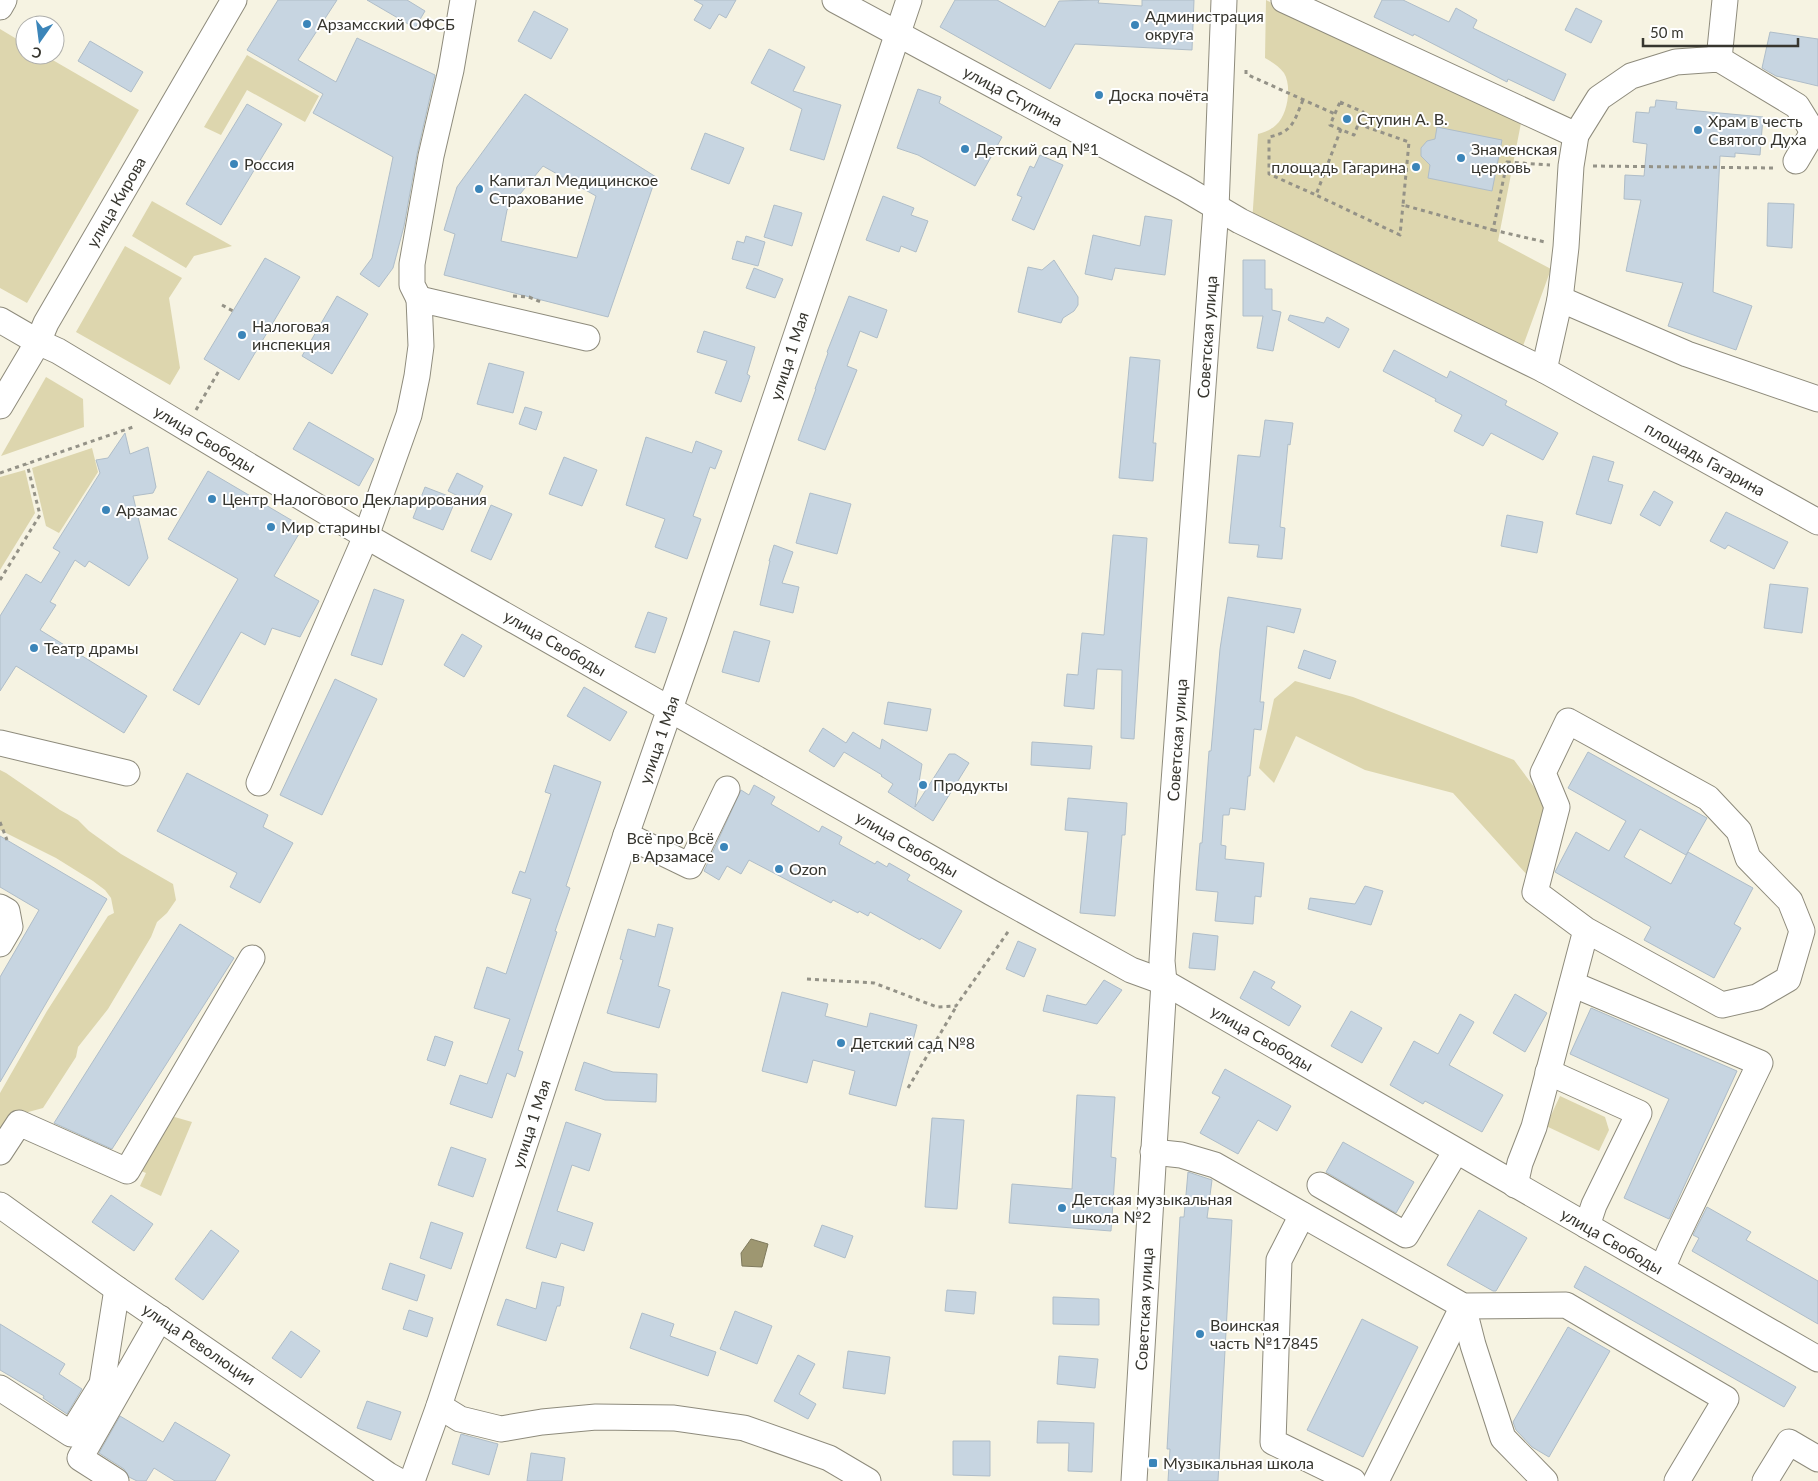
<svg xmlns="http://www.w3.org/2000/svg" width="1818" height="1481" viewBox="0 0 1818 1481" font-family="Lato,sans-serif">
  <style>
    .green { fill: #ddd6ae }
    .water { fill: #9e9771; stroke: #7f7a5d }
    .building { fill: #c7d5e1; stroke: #afbdc8; fill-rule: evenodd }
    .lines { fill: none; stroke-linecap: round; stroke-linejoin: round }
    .minor-casing { stroke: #8e8b7c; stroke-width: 27 }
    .path { stroke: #949287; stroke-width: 3; stroke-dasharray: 4 4; stroke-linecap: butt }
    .minor { stroke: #fff; stroke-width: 25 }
    .poi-dot { fill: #3b85b9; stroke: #fff; stroke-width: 2 }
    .labels { text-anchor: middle; stroke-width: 4; stroke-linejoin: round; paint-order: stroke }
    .poi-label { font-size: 16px; fill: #37362f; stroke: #fff; text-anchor: start }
    .street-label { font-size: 16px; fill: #37362f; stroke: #fff }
  </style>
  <rect width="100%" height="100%" fill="#f6f3e2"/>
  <g class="green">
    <path d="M1266 0 1521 123 1498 241 1551 269 1515 368 1252 223 1258 134C1264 132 1271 130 1276 125 1288 115 1292 86 1284 73 1279 66 1272 62 1265 58Z"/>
    <path d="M0 29 25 44V55H44L139 110 27 303 0 288Z"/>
    <path d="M247 55 319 96 305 122 247 90 221 135 204 127Z"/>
    <path d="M152 201 232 246 194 256 186 268 132 236Z"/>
    <path d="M125 246 182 278 169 298 180 368 170 385 76 332Z"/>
    <path d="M46 377 83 399 84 427 1 456Z"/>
    <path d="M92 448 98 472 59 533 46 526 32 468Z"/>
    <path d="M25 470 35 513 0 570V477Z"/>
    <path d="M1295 681 1353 697 1514 760 1555 815 1528 876 1453 793 1365 770 1296 736 1274 783 1259 768 1274 699Z"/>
    <path d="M0 770 6 773 60 810 78 820 89 831 121 854 173 884 176 900 167 913 157 922 151 937 108 1009 78 1047 76 1057 43 1108 21 1114 0 1133V1093L47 1011 108 916 114 913 111 898 105 890 93 881 56 858 0 830Z"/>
    <path d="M1560 1096 1605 1117 1609 1130 1599 1151 1546 1126Z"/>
    <path d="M164 1114 192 1122 161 1196 140 1186 146 1173 134 1168Z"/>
  </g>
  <path class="water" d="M751 1239 768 1244 762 1267 742 1266 741 1253Z"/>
  <g class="building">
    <path d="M278 0H337L298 60 336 82 357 38 435 75 417 154 404 226 393 268 379 287 360 274 372 258 393 157 313 113 323 94 247 50Z"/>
    <path d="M367 0H407L425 11 415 28Z"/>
    <path d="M694 0H736L726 18 719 14 710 29 694 20 703 5Z"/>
    <path d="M955 0H997L1045 27 1059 1 1099 0 1098 3 1142 6V0H1194L1192 50 1075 44 1050 89 940 27Z"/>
    <path d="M1382 0H1403L1449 22 1456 8 1477 20 1473 28 1566 74 1554 101 1508 79 1507 82 1414 34 1413 36 1374 17Z"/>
    <path d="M1576 8 1602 21 1591 43 1565 30Z"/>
    <path d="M534 11 568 29 551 59 518 41Z"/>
    <path d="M1770 32 1818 39V86L1776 76 1762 68Z"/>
    <path d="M90 41 143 72 131 92 78 61Z"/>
    <path d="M769 49 805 67 793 91 841 105 824 160 790 150 802 109 751 83Z"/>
    <path d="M918 89 941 97 939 103 1002 137 975 186 918 155 897 148Z"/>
    <path d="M525 94 656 177 608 317 444 275 455 234 444 230 457 187ZM543 166 596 196 577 258 501 241 507 210Z"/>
    <path d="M1656 100 1677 102 1676 109 1763 117 1760 155 1735 153V157L1720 156 1713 292 1752 306 1736 350 1668 326 1683 283 1626 271 1641 200 1624 199 1625 175 1644 176 1647 144 1633 142 1636 112 1649 113 1650 107H1655Z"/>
    <path d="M247 104 282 124 221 225 186 204Z"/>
    <path d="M1437 127 1502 140 1492 191 1428 178 1430 165 1421 156V148L1427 141 1435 139Z"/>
    <path d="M705 133 744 148 729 184 691 169Z"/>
    <path d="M1040 155 1063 165 1034 230 1012 220 1022 197 1017 195 1030 166 1034 168Z"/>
    <path d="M883 196 914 208 911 215 928 221 916 252 901 246 899 252 866 240Z"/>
    <path d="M1768 203 1794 204 1792 248 1767 246Z"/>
    <path d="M774 205 802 213 792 246 764 237Z"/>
    <path d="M1145 216 1172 220 1165 275 1115 268 1112 280 1085 274 1093 235 1140 246Z"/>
    <path d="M746 236 765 242 758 266 732 259 737 241 744 243Z"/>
    <path d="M265 258 300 277 239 380 204 359Z"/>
    <path d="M1054 260 1078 297V305L1074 311 1063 318 1061 323 1018 312 1028 267 1042 270Z"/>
    <path d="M1243 260H1265V289H1272V310L1281 312 1273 351 1257 348 1263 316H1243Z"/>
    <path d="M754 268 783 279 775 298 746 288Z"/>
    <path d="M337 296 368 314 332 374 302 356Z"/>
    <path d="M849 296 887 310 877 338 860 331 847 366 857 370 825 450 798 440 816 389H815L828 353 827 352Z"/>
    <path d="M1290 315 1324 323 1327 317 1349 329 1339 348 1288 320Z"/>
    <path d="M704 331 755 347 747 374 750 376 741 402 715 393 727 361 697 352Z"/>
    <path d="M1394 350 1447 378 1450 371 1507 401 1505 405 1558 433 1543 460 1491 433 1483 446 1454 431 1462 415 1435 401 1436 399 1383 371Z"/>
    <path d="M1130 357 1160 360 1153 443H1156L1153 481 1119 478Z"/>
    <path d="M489 363 524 372 513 413 477 404Z"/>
    <path d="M525 407 542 412 536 430 519 424Z"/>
    <path d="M1265 420 1293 423 1290 445 1288 444 1280 527 1285 528 1282 559 1257 557 1259 545 1229 543 1238 455 1260 457Z"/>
    <path d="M309 422 374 459 359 486 293 449Z"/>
    <path d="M125 433 130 454 148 447 156 487 153 493 133 496 148 558 129 586 89 561 85 567 75 560 50 602 56 605 40 630 147 696 124 733 16 666 0 691V616L26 574 41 583 60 552 53 548 100 473 96 460 108 458Z"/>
    <path d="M646 437 692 453 696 441 722 451 715 469 710 467 693 516 701 519 687 559 655 547 665 519 626 505Z"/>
    <path d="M1593 456 1614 462 1608 481 1623 485 1611 524 1576 514Z"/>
    <path d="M564 457 597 470 582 506 549 494Z"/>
    <path d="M208 471 303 527 274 576 319 601 300 637 272 628 265 645 241 632 199 705 173 690 238 579 168 539Z"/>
    <path d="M457 473 483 486 474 504 448 491Z"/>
    <path d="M425 487 456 499 443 530 413 518Z"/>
    <path d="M1654 491 1673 502 1660 526 1640 515Z"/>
    <path d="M810 493 851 504 837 554 796 543Z"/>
    <path d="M491 505 512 514 491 560 471 551Z"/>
    <path d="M1726 512 1788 542 1774 569 1728 545 1725 549 1710 541Z"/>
    <path d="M1507 515 1543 522 1537 553 1501 546Z"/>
    <path d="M1113 535 1147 538 1134 739 1121 738 1122 670 1097 669 1094 709 1064 706 1067 674 1078 675 1082 633 1104 635Z"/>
    <path d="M774 545 793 552 782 583 799 587 793 613 760 605 770 561H769Z"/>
    <path d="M1770 584 1808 588 1802 633 1764 628Z"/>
    <path d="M374 589 404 600 382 665 351 655Z"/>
    <path d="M1228 597 1301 609 1294 633 1267 626 1260 702H1264L1261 730 1254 729 1250 776H1248L1245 810 1230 808 1229 815H1223L1221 845 1226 846 1225 859 1264 863 1261 897 1255 896 1253 924 1215 921 1218 892 1196 890 1200 843H1202L1209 751H1211L1220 649Z"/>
    <path d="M648 612 667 618 655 653 635 647Z"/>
    <path d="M734 631 770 641 759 682 722 672Z"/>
    <path d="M462 634 482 646 464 677 444 665Z"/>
    <path d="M1304 650 1336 661 1330 679 1298 668Z"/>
    <path d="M335 679 377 699 322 815 280 795Z"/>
    <path d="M584 687 627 712 610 741 567 716Z"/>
    <path d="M888 702 931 709 927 731 884 724Z"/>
    <path d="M823 728 846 743 853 732 880 749 882 739 922 764 915 807 949 754H955L969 763 933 821 888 792 893 784 881 776 882 775 844 752 834 767 809 751Z"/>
    <path d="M1032 742 1092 746 1090 769 1031 765Z"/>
    <path d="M1588 752 1707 818 1686 855 1640 829 1624 857 1671 884 1688 852 1753 888 1734 924 1741 928 1714 978 1644 940 1651 927 1555 872 1576 832 1609 851 1626 821 1568 788Z"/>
    <path d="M554 765 601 782 566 886 570 888 555 931 557 932 518 1050 523 1052 515 1077 507 1073 492 1118 450 1104 460 1075 487 1084 510 1019 474 1008 487 967 506 974 531 899 512 893 520 871 525 873 551 794 545 792Z"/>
    <path d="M187 773 268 815 263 827 293 843 260 903 230 887 237 873 157 831Z"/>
    <path d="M754 785 775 797 771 804 819 832 822 826 842 837 839 844 875 864 877 861 887 867 889 863 910 875 907 880 962 911 940 949 921 938 920 940 870 912 868 916 859 911 858 913 833 900 831 903 749 860 741 874 727 866 719 880 704 871 741 790 749 795Z"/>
    <path d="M1068 798 1127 803 1125 835H1122L1115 916 1080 913 1088 832 1065 830Z"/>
    <path d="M0 836 107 899 0 1082V977L39 910 0 887Z"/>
    <path d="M1365 886 1383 891 1371 925 1308 909 1310 898 1355 904Z"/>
    <path d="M180 924 234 958 112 1149 54 1123Z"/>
    <path d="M658 924 673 928 658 986 670 990 659 1028 607 1013 623 960 620 959 628 929 655 937Z"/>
    <path d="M1193 933 1218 936 1215 970 1189 968Z"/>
    <path d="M1018 941 1036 949 1024 977 1006 969Z"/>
    <path d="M1254 971 1275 982 1271 988 1301 1006 1289 1026 1240 998Z"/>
    <path d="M1104 980 1122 990 1097 1024 1043 1011 1047 995 1086 1005Z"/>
    <path d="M782 992 828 1004 825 1016 867 1027 870 1013 917 1025 896 1106 849 1094 855 1071 813 1060 807 1083 762 1071Z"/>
    <path d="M1515 994 1547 1013 1525 1052 1493 1033Z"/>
    <path d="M1591 1008 1737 1071 1669 1219 1624 1198 1669 1099 1570 1054Z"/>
    <path d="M1351 1011 1382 1028 1362 1063 1331 1046Z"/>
    <path d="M1460 1014 1474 1022 1449 1065 1503 1095 1482 1132 1425 1101 1423 1104 1390 1085 1414 1041 1438 1054Z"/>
    <path d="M435 1036 453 1042 445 1066 427 1060Z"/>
    <path d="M584 1062 613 1072 657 1074 656 1102 605 1100 575 1090Z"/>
    <path d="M1225 1069 1291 1106 1277 1131 1258 1120 1238 1154 1200 1133 1220 1097 1212 1093Z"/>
    <path d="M1077 1095 1115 1097 1111 1157 1116 1158 1111 1231 1009 1223 1012 1184 1072 1189Z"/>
    <path d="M932 1118 964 1120 957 1209 925 1207Z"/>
    <path d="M566 1122 601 1134 589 1171 572 1165 557 1211 593 1223 584 1251 561 1243 556 1258 526 1248Z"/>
    <path d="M1343 1142 1414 1182 1396 1213 1326 1172Z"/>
    <path d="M451 1147 486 1159 473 1197 438 1185Z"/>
    <path d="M1188 1172 1212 1180 1207 1218 1232 1220 1218 1481H1168L1170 1449H1167L1180 1217H1184Z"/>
    <path d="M111 1195 153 1224 134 1251 92 1222Z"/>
    <path d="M1707 1207 1751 1232 1746 1240 1818 1281V1324L1692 1251 1699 1238 1693 1235Z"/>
    <path d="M1479 1210 1527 1238 1496 1291H1493L1447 1265Z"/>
    <path d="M431 1222 463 1233 451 1269 420 1258Z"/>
    <path d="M822 1225 853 1236 845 1258 814 1246Z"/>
    <path d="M211 1230 239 1251 203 1300 175 1279Z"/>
    <path d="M390 1263 425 1275 417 1301 382 1289Z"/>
    <path d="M1585 1266 1796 1387 1784 1407 1574 1287Z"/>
    <path d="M542 1282 564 1287 560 1306H557L546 1341 497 1325 506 1299 536 1309Z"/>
    <path d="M947 1290 976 1292 974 1314 945 1311Z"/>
    <path d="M1053 1297 1099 1299V1325L1053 1324Z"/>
    <path d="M409 1310 433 1318 427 1337 403 1329Z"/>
    <path d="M735 1311 772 1326 757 1364 720 1349Z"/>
    <path d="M642 1313 674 1324 670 1336 716 1352 708 1376 630 1348Z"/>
    <path d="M1362 1319 1418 1347 1363 1457 1307 1430Z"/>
    <path d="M0 1324 65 1364 59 1374 82 1389 67 1414 43 1398 44 1396 0 1370Z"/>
    <path d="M1568 1327 1610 1351 1549 1457 1532 1447 1516 1430 1513 1422Z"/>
    <path d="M291 1331 320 1351 301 1378 272 1358Z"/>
    <path d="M848 1351 890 1357 885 1394 843 1388Z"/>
    <path d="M798 1355 815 1364 799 1394 816 1404 808 1419 774 1401Z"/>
    <path d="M1059 1356 1098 1359 1095 1388 1057 1384Z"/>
    <path d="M367 1401 401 1412 391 1440 357 1428Z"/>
    <path d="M120 1416 163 1442 175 1422 230 1455 215 1481H175L154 1468 146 1481H137L129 1477 124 1469 99 1453Z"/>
    <path d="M1038 1421 1094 1423 1092 1472 1068 1471 1069 1443H1037Z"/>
    <path d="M461 1434 498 1444 489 1475 452 1464Z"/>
    <path d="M953 1441H990V1476L953 1475Z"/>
    <path d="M531 1453 565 1458 562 1481H527Z"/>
  </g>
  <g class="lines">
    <defs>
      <g id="minor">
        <path d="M835 0 1184 188 1240 221 1544 370 1818 522"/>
        <path d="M1284 0 1576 135"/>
        <path d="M0 7 4 0"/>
        <path d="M1719 59 1725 0"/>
        <path d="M1796 161 1813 132"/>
        <path d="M419 299 412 285V264L431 156 451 70 463 0"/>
        <path d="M1560 299 1687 354 1818 399"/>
        <path d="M0 320 38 342 58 351 366 536 992 893 1131 970 1164 982 1818 1359"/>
        <path d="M1544 370 1560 299 1566 247 1571 166 1576 135 1599 98 1631 76 1676 62 1719 59 1797 106 1813 132 1818 133"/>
        <path d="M0 406 38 342 46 323 234 0"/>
        <path d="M0 743 127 773"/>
        <path d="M259 783 366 536 409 415 417 376 421 346 419 299 587 338"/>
        <path d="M626 835 690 866 727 789"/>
        <path d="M0 907 7 911 10 927 0 944"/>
        <path d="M1572 984 1760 1063 1671 1248 1662 1269"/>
        <path d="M1548 1072 1639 1113 1594 1205 1587 1226"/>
        <path d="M0 1152 19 1123 127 1171 252 958"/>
        <path d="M1153 1152 1181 1155 1215 1165 1463 1306 1566 1305 1726 1399 1677 1481"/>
        <path d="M1320 1185 1406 1235 1456 1151"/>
        <path d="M1515 1185 1520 1163 1534 1127 1586 930 1535 892 1557 807 1543 773 1568 721 1708 798 1739 831 1748 858 1790 901 1802 931 1788 979 1757 997 1722 1005 1586 930"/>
        <path d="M0 1205 117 1289 388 1475 399 1481"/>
        <path d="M1302 1215 1279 1260 1273 1442 1353 1481"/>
        <path d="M1463 1306 1473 1345 1503 1438 1545 1481"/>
        <path d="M0 1388 71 1434 102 1384 117 1289"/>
        <path d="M439 1406 460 1419 501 1429 542 1422 596 1417 674 1418 744 1428 829 1458 868 1481"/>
        <path d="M116 1481 80 1458 160 1318"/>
        <path d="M412 1481 439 1406 626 835 695 637 909 0"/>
        <path d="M1134 1481 1164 982 1162 961 1167 878 1216 208 1224 0"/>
        <path d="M1376 1481 1463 1306"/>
        <path d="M1765 1481 1789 1442 1818 1459"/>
      </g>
    </defs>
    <use href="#minor" class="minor-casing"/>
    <g class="path">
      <path d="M1246 70V74L1335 114"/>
      <path d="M1303 100C1294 121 1293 132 1269 137V174L1316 195"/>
      <path d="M1340 102 1363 112 1354 135 1330 125Z"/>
      <path d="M1358 124 1409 142 1403 205 1493 230 1507 162 1550 165"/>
      <path d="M1341 129 1316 195 1400 235 1403 205"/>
      <path d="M1593 166 1775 168"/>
      <path d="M1493 230 1545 242"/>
      <path d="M513 296 529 297 543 303"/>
      <path d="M222 305 233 311"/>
      <path d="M196 410 220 369"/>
      <path d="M0 473 136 426"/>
      <path d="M0 580 40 515 27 464"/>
      <path d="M0 822 7 840"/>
      <path d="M807 979 874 983 937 1007 956 1006 1010 929"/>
      <path d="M908 1088 956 1007"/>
    </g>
    <use href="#minor" class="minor"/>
  </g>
  <g class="poi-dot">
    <circle cx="307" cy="24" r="5"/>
    <circle cx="1135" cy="25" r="5"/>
    <circle cx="1099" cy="95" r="5"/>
    <circle cx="1347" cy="119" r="5"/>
    <circle cx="1698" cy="130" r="5"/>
    <circle cx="965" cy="149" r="5"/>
    <circle cx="1461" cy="158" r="5"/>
    <circle cx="234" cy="164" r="5"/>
    <circle cx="1416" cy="167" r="5"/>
    <circle cx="479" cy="189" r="5"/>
    <circle cx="242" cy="335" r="5"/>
    <circle cx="212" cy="499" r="5"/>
    <circle cx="106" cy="510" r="5"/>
    <circle cx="271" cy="527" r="5"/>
    <circle cx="34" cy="648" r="5"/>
    <circle cx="923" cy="785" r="5"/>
    <circle cx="724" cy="847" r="5"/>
    <circle cx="779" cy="869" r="5"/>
    <circle cx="841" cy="1043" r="5"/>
    <circle cx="1062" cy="1208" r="5"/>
    <circle cx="1200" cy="1334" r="5"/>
    <rect x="1148" y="1458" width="10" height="10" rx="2.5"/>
  </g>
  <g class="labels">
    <g class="poi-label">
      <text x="1145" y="22">Администрация<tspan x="1145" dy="18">округа</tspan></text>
      <text x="317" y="30">Арзамсский ОФСБ</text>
      <text x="1109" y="101">Доска почёта</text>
      <text x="1357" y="125">Ступин А. В.</text>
      <text x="1708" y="127">Храм в честь<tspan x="1708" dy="18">Святого Духа</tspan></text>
      <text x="975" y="155">Детский сад №1</text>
      <text x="1471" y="155">Знаменская<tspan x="1471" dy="18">церковь</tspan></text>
      <text x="244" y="170">Россия</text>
      <text x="1406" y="173" text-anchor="end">площадь Гагарина</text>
      <text x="489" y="186">Капитал Медицинское<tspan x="489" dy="18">Страхование</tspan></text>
      <text x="252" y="332">Налоговая<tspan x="252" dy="18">инспекция</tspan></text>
      <text x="222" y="505">Центр Налогового Декларирования</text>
      <text x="116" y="516">Арзамас</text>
      <text x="281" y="533">Мир старины</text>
      <text x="44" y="654">Театр драмы</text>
      <text x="933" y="791">Продукты</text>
      <text x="714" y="844" text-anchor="end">Всё про Всё<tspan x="714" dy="18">в Арзамасе</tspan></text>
      <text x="789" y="875">Ozon</text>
      <text x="851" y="1049">Детский сад №8</text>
      <text x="1072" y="1205">Детская музыкальная<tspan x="1072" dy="18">школа №2</tspan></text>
      <text x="1210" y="1331">Воинская<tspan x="1210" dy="18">часть №17845</tspan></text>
      <text x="1163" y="1469">Музыкальная школа</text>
    </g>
    <g class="street-label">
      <text transform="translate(1013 96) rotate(28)" y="6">улица Ступина</text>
      <text transform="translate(116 202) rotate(-60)" y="6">улица Кирова</text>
      <text transform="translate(1207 337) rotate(-86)" y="6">Советская улица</text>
      <text transform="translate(789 356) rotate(-72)" y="6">улица 1 Мая</text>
      <text transform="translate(205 439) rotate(31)" y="6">улица Свободы</text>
      <text transform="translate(1705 459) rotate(29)" y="6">площадь Гагарина</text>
      <text transform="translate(555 643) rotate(30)" y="6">улица Свободы</text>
      <text transform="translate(659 740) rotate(-71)" y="6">улица 1 Мая</text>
      <text transform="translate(1177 740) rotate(-86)" y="6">Советская улица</text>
      <text transform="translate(907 844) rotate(30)" y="6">улица Свободы</text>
      <text transform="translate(1262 1038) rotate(30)" y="6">улица Свободы</text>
      <text transform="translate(531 1124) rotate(-72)" y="6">улица 1 Мая</text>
      <text transform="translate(1612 1241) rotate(30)" y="6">улица Свободы</text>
      <text transform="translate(1144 1309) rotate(-87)" y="6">Советская улица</text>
      <text transform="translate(199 1344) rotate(34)" y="6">улица Революции</text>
    </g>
  </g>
  <g transform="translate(40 40) rotate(194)"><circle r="24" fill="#ffffff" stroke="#afafac"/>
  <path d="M0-4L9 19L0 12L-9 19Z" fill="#3b85b9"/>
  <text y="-8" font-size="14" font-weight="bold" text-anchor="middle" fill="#37362f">С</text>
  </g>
  <path d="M1643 38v8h155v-8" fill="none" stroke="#37362f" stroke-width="2.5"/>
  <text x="1650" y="38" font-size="15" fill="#37362f" stroke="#ffffff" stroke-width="4" paint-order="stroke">50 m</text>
</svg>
